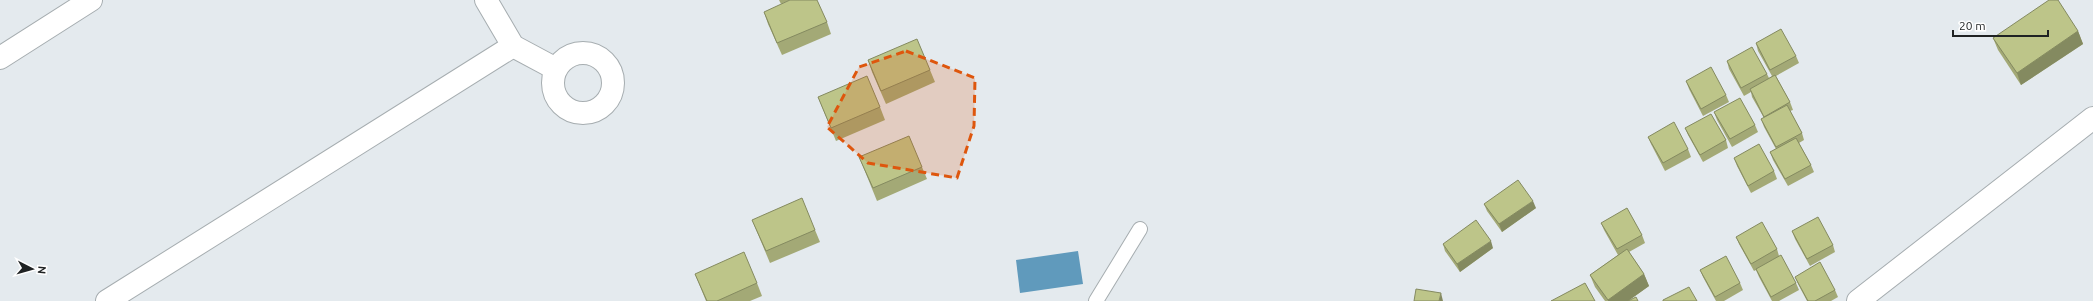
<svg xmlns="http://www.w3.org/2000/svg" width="2093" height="301" viewBox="0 0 2093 301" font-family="Ubuntu,sans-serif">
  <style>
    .water { fill: #609abc }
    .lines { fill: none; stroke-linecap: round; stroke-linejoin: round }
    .service-casing { stroke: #a6adb0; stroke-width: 16 }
    .minor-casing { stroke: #a6adb0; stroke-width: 24 }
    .tertiary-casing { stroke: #a6adb0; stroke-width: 24 }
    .service { stroke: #fff; stroke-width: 14 }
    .minor { stroke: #fff; stroke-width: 22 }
    .tertiary { stroke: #fff; stroke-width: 22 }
    .wall { fill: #a3a976 }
    .shaded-wall { fill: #848a60 }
    .building { fill: #bdc589; stroke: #848a60 }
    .marked { fill: #de560d; fill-opacity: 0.2; stroke: #de560d; stroke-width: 3; stroke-dasharray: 8 5; stroke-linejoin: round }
  </style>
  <rect width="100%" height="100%" fill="#e4eaee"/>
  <path class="water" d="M1078 251 1083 284 1020 293 1016 260Z"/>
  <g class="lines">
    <defs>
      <path id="service" d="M1096 301 1140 229"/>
      <g id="minor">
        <path d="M486 0 513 46 556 69"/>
        <circle cx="583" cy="83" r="30"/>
        <path d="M0 58 91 0"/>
        <path d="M107 301 513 46"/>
      </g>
      <path id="tertiary" d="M1858 301 2093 118"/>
    </defs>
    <use href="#service" class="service-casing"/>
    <use href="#minor" class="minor-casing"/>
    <use href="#tertiary" class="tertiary-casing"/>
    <use href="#service" class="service"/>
    <use href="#minor" class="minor"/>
    <use href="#tertiary" class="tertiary"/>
  </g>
  <g class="wall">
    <path d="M779 0H790L781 4Z"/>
    <path d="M764 12 827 22 831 34 782 55 768 24Z"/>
    <path d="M2078 31 2083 44 2021 85 1998 50 1993 38Z"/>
    <path d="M1756 43 1796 56 1799 63 1776 76 1790 102 1793 110 1790 111 1802 133 1804 140 1799 143 1811 165 1814 172 1788 186 1773 160 1770 152 1776 149 1764 127 1761 119 1764 118 1752 97 1751 92 1744 96 1729 69 1727 61 1767 74 1769 78 1772 76 1758 51Z"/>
    <path d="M868 60 930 70 935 82 886 104 872 72Z"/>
    <path d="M1686 81 1726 95 1729 102 1703 116 1689 89Z"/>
    <path d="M818 97 880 107 885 120 836 141Z"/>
    <path d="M1714 112 1755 125 1758 132 1732 147 1717 120Z"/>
    <path d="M1685 128 1726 140 1728 148 1703 162 1688 135Z"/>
    <path d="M1648 137 1688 149 1691 157 1665 171 1651 144Z"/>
    <path d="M859 157 922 167 927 179 877 201 864 169Z"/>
    <path d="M1734 158 1774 171 1777 179 1751 193 1737 166Z"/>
    <path d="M1484 204 1536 208 1502 232 1487 211Z"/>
    <path d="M752 220 815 230 820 242 770 263 757 232Z"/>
    <path d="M1601 223 1642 235 1645 243 1629 252 1644 274 1649 286 1628 301H1605L1595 287 1590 275 1618 255 1604 230Z"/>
    <path d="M1792 231 1833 245 1835 252 1810 266 1795 239Z"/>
    <path d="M1736 237 1777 249 1779 256 1796 283 1799 290 1779 301H1772L1759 277 1756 270 1754 271 1739 244Z"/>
    <path d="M1443 244 1493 248 1460 272 1445 251Z"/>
    <path d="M1700 270 1740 283 1743 290 1724 301H1716L1703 277Z"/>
    <path d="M695 274 757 283 762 296 750 301H706Z"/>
    <path d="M1795 277 1835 290 1838 297 1831 301H1807L1798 284Z"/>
  </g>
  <g class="shaded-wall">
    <path d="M2078 31 2083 44 2021 85 2017 73Z"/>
    <path d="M1533 201 1536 208 1502 232 1499 224Z"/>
    <path d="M1491 241 1493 248 1460 272 1457 264Z"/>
    <path d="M1644 274 1649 286 1628 301H1608V300Z"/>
    <path d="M1441 293 1443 301H1439Z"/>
  </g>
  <g class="building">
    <path d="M790 0H817L827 22 777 43 764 12Z"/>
    <path d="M2049 0H2058L2078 31 2017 73 1993 38Z"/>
    <path d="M1781 29 1796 56 1770 70 1756 43Z"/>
    <path d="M917 39 930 70 881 91 868 60Z"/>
    <path d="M1752 47 1767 74 1741 88 1727 61Z"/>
    <path d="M1711 67 1726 95 1701 109 1686 81Z"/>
    <path d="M1775 75 1790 102 1764 117 1750 89Z"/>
    <path d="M867 76 880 107 831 128 818 97Z"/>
    <path d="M1740 98 1755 125 1730 139 1714 112Z"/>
    <path d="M1787 105 1802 133 1776 147 1761 119Z"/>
    <path d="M1711 114 1726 140 1700 155 1685 128Z"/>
    <path d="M1674 122 1688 149 1663 163 1648 137Z"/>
    <path d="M909 136 922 167 873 188 859 157Z"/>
    <path d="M1796 138 1811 165 1785 179 1770 152Z"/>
    <path d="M1759 144 1774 171 1748 186 1734 158Z"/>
    <path d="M1518 180 1533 201 1499 224 1484 204Z"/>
    <path d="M802 198 815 230 766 251 752 220Z"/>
    <path d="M1627 208 1642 235 1617 249 1601 223Z"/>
    <path d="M1818 217 1833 245 1807 259 1792 231Z"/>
    <path d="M1476 220 1491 241 1457 264 1443 244Z"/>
    <path d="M1762 222 1777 249 1751 264 1736 237Z"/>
    <path d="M1627 249 1644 274 1608 300 1590 275Z"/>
    <path d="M744 252 757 283 717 301H707L695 274Z"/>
    <path d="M1781 255 1796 283 1771 297 1756 269Z"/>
    <path d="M1726 256 1740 283 1715 297 1700 270Z"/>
    <path d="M1820 262 1835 290 1815 301H1808L1795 277Z"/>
    <path d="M1585 283 1595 301H1551Z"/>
    <path d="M1689 287 1697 301H1663V300Z"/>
    <path d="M1416 289 1441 293 1439 301H1414Z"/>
    <path d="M1636 297 1638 301H1628Z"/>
  </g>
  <path class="marked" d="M906 51 975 78 974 126 957 178 868 163 827 127 859 67Z"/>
  <g transform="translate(32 269) rotate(96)" stroke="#ffffff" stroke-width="3" paint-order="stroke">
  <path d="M0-3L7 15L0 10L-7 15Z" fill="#1f2223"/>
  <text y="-6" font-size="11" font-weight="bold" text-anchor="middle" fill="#1f2223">N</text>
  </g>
  <path d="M1953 30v6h95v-6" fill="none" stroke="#1f2223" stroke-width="2"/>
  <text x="1959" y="30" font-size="12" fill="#1f2223" stroke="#ffffff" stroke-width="3" paint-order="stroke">20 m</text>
</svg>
